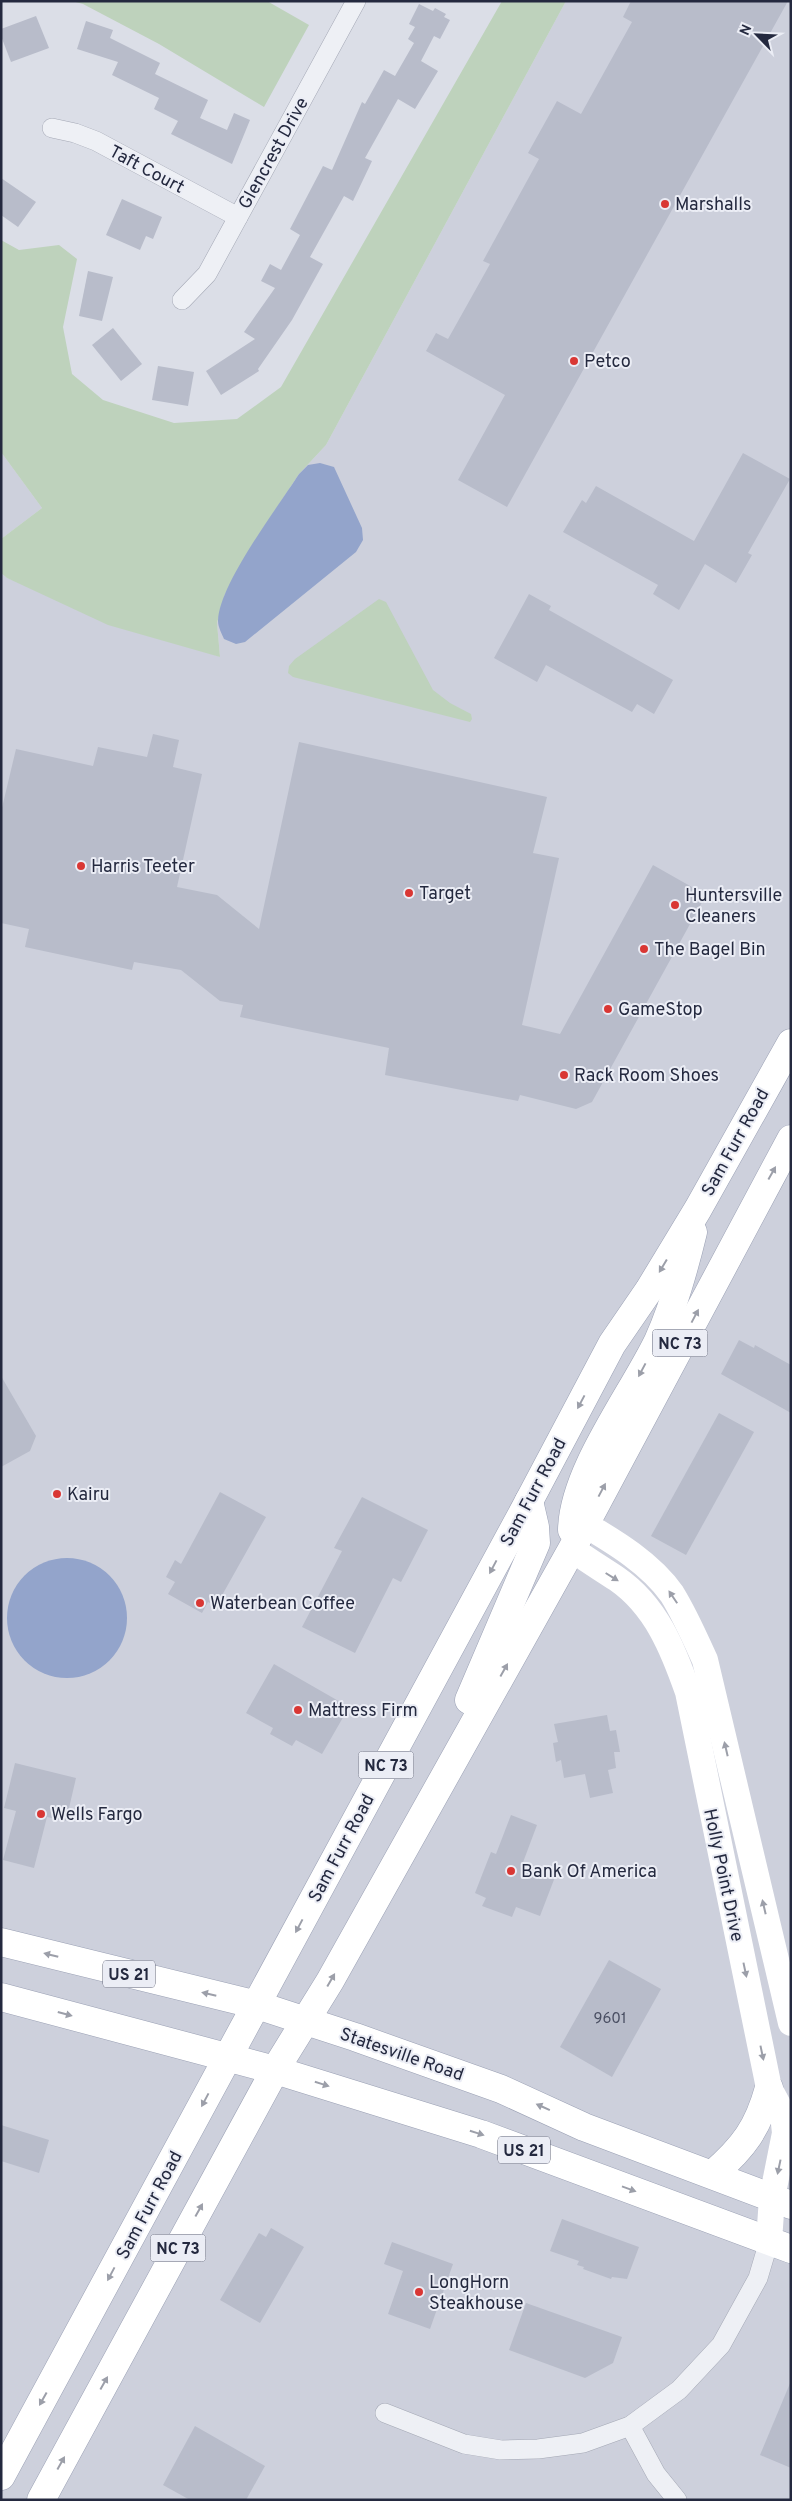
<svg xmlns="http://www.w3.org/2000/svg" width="792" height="2501" viewBox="0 0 792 2501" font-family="Overpass,sans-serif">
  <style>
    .built { fill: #cdd0dc }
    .green { fill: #bed2bc }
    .water { fill: #93a4cb }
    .building { fill: #b8bcca }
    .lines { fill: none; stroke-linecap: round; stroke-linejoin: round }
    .street-casing { stroke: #a4a8b5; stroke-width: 20 }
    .primary-casing { stroke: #9aa0b4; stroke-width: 29 }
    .street { stroke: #eef0f5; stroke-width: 19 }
    .secondary { stroke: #fff; stroke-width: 26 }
    .primary { stroke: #fff; stroke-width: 28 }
    .oneway { fill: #9c9fa9 }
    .poi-dot { fill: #d93734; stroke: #ebedf5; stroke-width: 2 }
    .labels { text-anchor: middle; stroke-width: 4; stroke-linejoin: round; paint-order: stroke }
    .number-label { font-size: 15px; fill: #494e62 }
    .shield { fill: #ebedf5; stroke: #606476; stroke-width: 1 }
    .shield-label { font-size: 16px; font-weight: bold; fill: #24293f }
    .street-label { font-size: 18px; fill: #24293f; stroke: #ebedf5 }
    .poi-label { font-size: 18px; fill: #24293f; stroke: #ebedf5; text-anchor: start }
  </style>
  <rect width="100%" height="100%" fill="#dbdee7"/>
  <g class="built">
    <path d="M566 1H791V2500H1V573L7 578 220 657 217 623 251 547 299 474 326 445Z"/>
    <path d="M1 452 42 508 1 539Z"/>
  </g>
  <g class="green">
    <path d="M72 1H267L309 25 264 107 159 44 83 4Z"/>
    <path d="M502 1H566L326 445 299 474 251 547 225 594 217 623 220 657 108 625 7 578 1 573V539L42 508 1 452V240L19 250 59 245 77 259 63 327 72 374 103 400 174 423 237 419 281 387Z"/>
    <path d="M379 599 386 602 433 690 450 703 471 714 472 719 470 722 293 677 288 673 289 666 295 659Z"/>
  </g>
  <g class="water">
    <path d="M320 463 334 467 362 528 363 540 356 552 245 642 236 644 224 639C222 634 218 627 218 621 219 584 278 507 299 474L308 465Z"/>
    <circle cx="67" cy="1618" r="60"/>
  </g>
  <g class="building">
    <path d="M631 1H788L507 507 458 480 505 395 426 351 436 333 448 339 490 264 483 261 539 159 528 153 557 101 581 114 632 22 623 17Z"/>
    <path d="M419 4 433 11 435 8 446 14 444 17 450 20 440 39 434 36 421 61 438 71 415 109 398 99 365 158 372 161 353 201 344 196 310 257 323 264 292 320 258 369 259 371 221 395 206 371 255 339 244 332 275 288 261 281 270 264 281 270 300 235 290 229 323 166 332 170 362 102 365 104 384 70 395 76 414 43 408 39 415 27 409 24Z"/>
    <path d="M36 16 49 48 11 62 1 36V29Z"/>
    <path d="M86 21 113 30 110 38 160 63 155 74 208 100 200 118 227 130 234 113 250 120 232 164 171 134 178 121 154 109 159 98 112 75 118 62 77 49Z"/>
    <path d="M1 178 36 202 18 227 1 215Z"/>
    <path d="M122 199 162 217 153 239 146 236 140 250 106 235Z"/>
    <path d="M88 271 113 277 102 321 79 316Z"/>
    <path d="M113 328 142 364 121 381 92 345Z"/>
    <path d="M158 366 194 372 188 406 152 400Z"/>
    <path d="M743 453 790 479 748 553 752 555 736 583 705 564 679 610 653 594 658 585 563 532 582 500 586 503 596 486 694 541Z"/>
    <path d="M529 594 551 606 549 610 673 680 654 714 637 704 632 712 546 665 537 682 494 658Z"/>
    <path d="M153 734 179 740 173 767 202 774 177 887 217 895 259 929 299 742 547 797 533 853 559 858 522 1025 560 1034 653 865 706 895 592 1102 576 1109 520 1095 518 1101 385 1075 389 1048 240 1017 243 1005 220 1001 181 970 134 962 132 970 25 947 29 929 1 923V812L16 749 93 766 98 747 147 757Z"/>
    <path d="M739 1340 754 1348 755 1345 791 1365V1413L721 1374Z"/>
    <path d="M1 1376 36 1436 30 1451 1 1467Z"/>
    <path d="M719 1413 754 1432 686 1555 651 1536Z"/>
    <path d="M220 1492 266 1517 216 1606 208 1602 202 1613 168 1594 175 1582 166 1577 175 1560 181 1564Z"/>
    <path d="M362 1497 428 1530 401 1582 393 1578 355 1653 302 1627 342 1551 334 1548Z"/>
    <path d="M274 1664 349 1707 322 1754 296 1740 292 1746 270 1734 273 1728 246 1713Z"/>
    <path d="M607 1715 610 1731 616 1730 620 1752H614L616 1768 608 1770 613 1793 590 1798 585 1774 564 1778 561 1760 556 1762 553 1743 558 1742 554 1724Z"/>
    <path d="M15 1763 76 1778 66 1821 47 1817 34 1868 3 1860 16 1811 4 1808Z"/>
    <path d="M511 1815 537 1825 522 1865 555 1877 540 1916 516 1907 512 1917 482 1906 486 1898 475 1893 491 1852 496 1854Z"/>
    <path d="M609 1960 661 1989 612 2077 560 2047Z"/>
    <path d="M1 2125 49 2140 39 2173 1 2161Z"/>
    <path d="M562 2219 639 2247 627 2279 612 2277 611 2279 583 2269 584 2267 577 2265 579 2261 550 2251Z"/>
    <path d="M271 2228 304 2247 260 2323 220 2300 259 2233 266 2237Z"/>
    <path d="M392 2242 453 2264 430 2329 388 2314 403 2271 384 2264Z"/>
    <path d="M526 2303 622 2337 613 2363 585 2378 509 2350Z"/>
    <path d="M791 2381V2468L760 2455Z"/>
    <path d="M195 2426 265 2466 246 2500H190L163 2485Z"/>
  </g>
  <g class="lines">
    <defs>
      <g id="street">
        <path d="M52 128 75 133 96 141 238 217"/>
        <path d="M182 300 207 274 356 1"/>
        <path d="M385 2413 464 2444 501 2450 538 2449 583 2443 630 2426 679 2390 721 2345 758 2278 769 2241"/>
        <path d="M630 2426 656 2474 677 2500"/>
      </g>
      <g id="primary">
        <path d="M572 1530C573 1471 632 1395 658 1341 674 1306 684 1269 693 1232"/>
        <path d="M469 1700 536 1543 535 1527 529 1501"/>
        <path d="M1 1942 257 2005 355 2037 501 2089 584 2127 791 2205"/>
        <path d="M1 1997 275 2070 481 2134 791 2249"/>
        <path d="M713 2174C744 2147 758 2128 769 2088"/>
        <path d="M1 2476 529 1501 612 1344 649 1290 698 1209 791 1043"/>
        <path d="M41 2500 275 2070 330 1981 572 1549 791 1139"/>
      </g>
    </defs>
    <use href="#street" class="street-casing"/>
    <use href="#primary" class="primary-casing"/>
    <use href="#street" class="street"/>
    <g class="secondary">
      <path d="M584 1524C615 1542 651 1564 672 1594 685 1615 695 1638 705 1660L791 2023"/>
      <path d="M572 1549C587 1560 602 1569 617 1579 656 1606 673 1649 688 1692L769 2088 783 2114 785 2133 772 2198 769 2241"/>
    </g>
    <use href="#primary" class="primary"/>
  </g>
  <defs><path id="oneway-solid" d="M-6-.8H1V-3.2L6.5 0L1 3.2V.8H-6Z" transform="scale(1.25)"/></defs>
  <g class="oneway">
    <use href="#oneway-solid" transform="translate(772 1173) rotate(-61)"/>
    <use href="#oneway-solid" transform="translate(663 1266) rotate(121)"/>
    <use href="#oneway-solid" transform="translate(695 1316) rotate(-62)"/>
    <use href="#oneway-solid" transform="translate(642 1370) rotate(118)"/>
    <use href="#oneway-solid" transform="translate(581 1402) rotate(118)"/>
    <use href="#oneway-solid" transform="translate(602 1490) rotate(-62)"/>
    <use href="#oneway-solid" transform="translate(493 1567) rotate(118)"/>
    <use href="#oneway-solid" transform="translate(612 1577) rotate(32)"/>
    <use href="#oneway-solid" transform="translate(673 1597) rotate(-124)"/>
    <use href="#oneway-solid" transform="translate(504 1670) rotate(-61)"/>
    <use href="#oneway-solid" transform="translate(726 1749) rotate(-103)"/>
    <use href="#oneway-solid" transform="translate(764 1907) rotate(-103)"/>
    <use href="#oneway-solid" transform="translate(299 1926) rotate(118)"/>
    <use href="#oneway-solid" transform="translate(51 1955) rotate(-166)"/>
    <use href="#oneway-solid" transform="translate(745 1970) rotate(78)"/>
    <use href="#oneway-solid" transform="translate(331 1980) rotate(-60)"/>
    <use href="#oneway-solid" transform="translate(209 1994) rotate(-167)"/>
    <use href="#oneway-solid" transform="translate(65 2014) rotate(15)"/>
    <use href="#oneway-solid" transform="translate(762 2053) rotate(78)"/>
    <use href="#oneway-solid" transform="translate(322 2084) rotate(17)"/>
    <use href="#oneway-solid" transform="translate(205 2100) rotate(118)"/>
    <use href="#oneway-solid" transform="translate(543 2107) rotate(-156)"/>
    <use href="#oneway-solid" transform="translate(477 2133) rotate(18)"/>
    <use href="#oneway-solid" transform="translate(779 2167) rotate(102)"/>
    <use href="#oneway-solid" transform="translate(629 2189) rotate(20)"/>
    <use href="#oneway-solid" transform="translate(199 2210) rotate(-61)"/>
    <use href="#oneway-solid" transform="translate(111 2274) rotate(118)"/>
    <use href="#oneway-solid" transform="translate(104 2383) rotate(-61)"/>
    <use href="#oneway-solid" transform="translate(43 2399) rotate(119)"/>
    <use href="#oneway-solid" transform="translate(61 2463) rotate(-61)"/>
  </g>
  <g class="poi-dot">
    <circle cx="665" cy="204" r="5"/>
    <circle cx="574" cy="361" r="5"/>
    <circle cx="81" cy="866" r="5"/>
    <circle cx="409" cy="893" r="5"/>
    <circle cx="675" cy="905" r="5"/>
    <circle cx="644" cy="949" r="5"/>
    <circle cx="608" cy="1009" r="5"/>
    <circle cx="564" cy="1075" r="5"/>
    <circle cx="57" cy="1494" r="5"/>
    <circle cx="200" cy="1603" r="5"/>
    <circle cx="298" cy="1710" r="5"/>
    <circle cx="41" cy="1814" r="5"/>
    <circle cx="511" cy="1871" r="5"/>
    <circle cx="419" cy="2292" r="5"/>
  </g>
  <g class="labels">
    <g class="number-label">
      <text x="610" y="2023">9601</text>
    </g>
    <g class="shield">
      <rect x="652.5" y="1329.5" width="55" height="27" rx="4"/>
      <rect x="358.5" y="1751.5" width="55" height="27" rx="4"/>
      <rect x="103" y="1960.5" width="52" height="27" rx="4"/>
      <rect x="498" y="2136.5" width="52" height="27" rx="4"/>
      <rect x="150.5" y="2234.5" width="55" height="27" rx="4"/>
    </g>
    <g class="shield-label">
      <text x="680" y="1349">NC 73</text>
      <text x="386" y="1771">NC 73</text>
      <text x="129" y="1980">US 21</text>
      <text x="524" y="2156">US 21</text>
      <text x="178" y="2254">NC 73</text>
    </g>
    <g class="street-label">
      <text transform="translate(273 153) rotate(-61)" y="6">Glencrest Drive</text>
      <text transform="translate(147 169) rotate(28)" y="6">Taft Court</text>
      <text transform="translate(735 1142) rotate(-61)" y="6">Sam Furr Road</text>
      <text transform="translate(533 1492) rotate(-62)" y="6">Sam Furr Road</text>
      <text transform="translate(341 1848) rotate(-62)" y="6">Sam Furr Road</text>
      <text transform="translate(724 1875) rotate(78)" y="6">Holly Point Drive</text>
      <text transform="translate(402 2054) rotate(19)" y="6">Statesville Road</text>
      <text transform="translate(149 2205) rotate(-62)" y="6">Sam Furr Road</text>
    </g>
    <g class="poi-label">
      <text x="675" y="210">Marshalls</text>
      <text x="584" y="367">Petco</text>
      <text x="91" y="872">Harris Teeter</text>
      <text x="419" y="899">Target</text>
      <text x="685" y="901">Huntersville<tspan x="685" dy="21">Cleaners</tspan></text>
      <text x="654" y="955">The Bagel Bin</text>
      <text x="618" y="1015">GameStop</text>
      <text x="574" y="1081">Rack Room Shoes</text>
      <text x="67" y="1500">Kairu</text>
      <text x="210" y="1609">Waterbean Coffee</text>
      <text x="308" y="1716">Mattress Firm</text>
      <text x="51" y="1820">Wells Fargo</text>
      <text x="521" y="1877">Bank Of America</text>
      <text x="429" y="2288">LongHorn<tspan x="429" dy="21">Steakhouse</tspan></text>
    </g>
  </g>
  <rect width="792" height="2501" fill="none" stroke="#24293f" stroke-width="5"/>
  <g transform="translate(757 35) rotate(294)" stroke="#ebedf5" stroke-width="4" paint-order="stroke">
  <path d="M0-4L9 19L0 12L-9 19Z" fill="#24293f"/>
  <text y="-8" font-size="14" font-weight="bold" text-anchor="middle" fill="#24293f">N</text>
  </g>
</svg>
